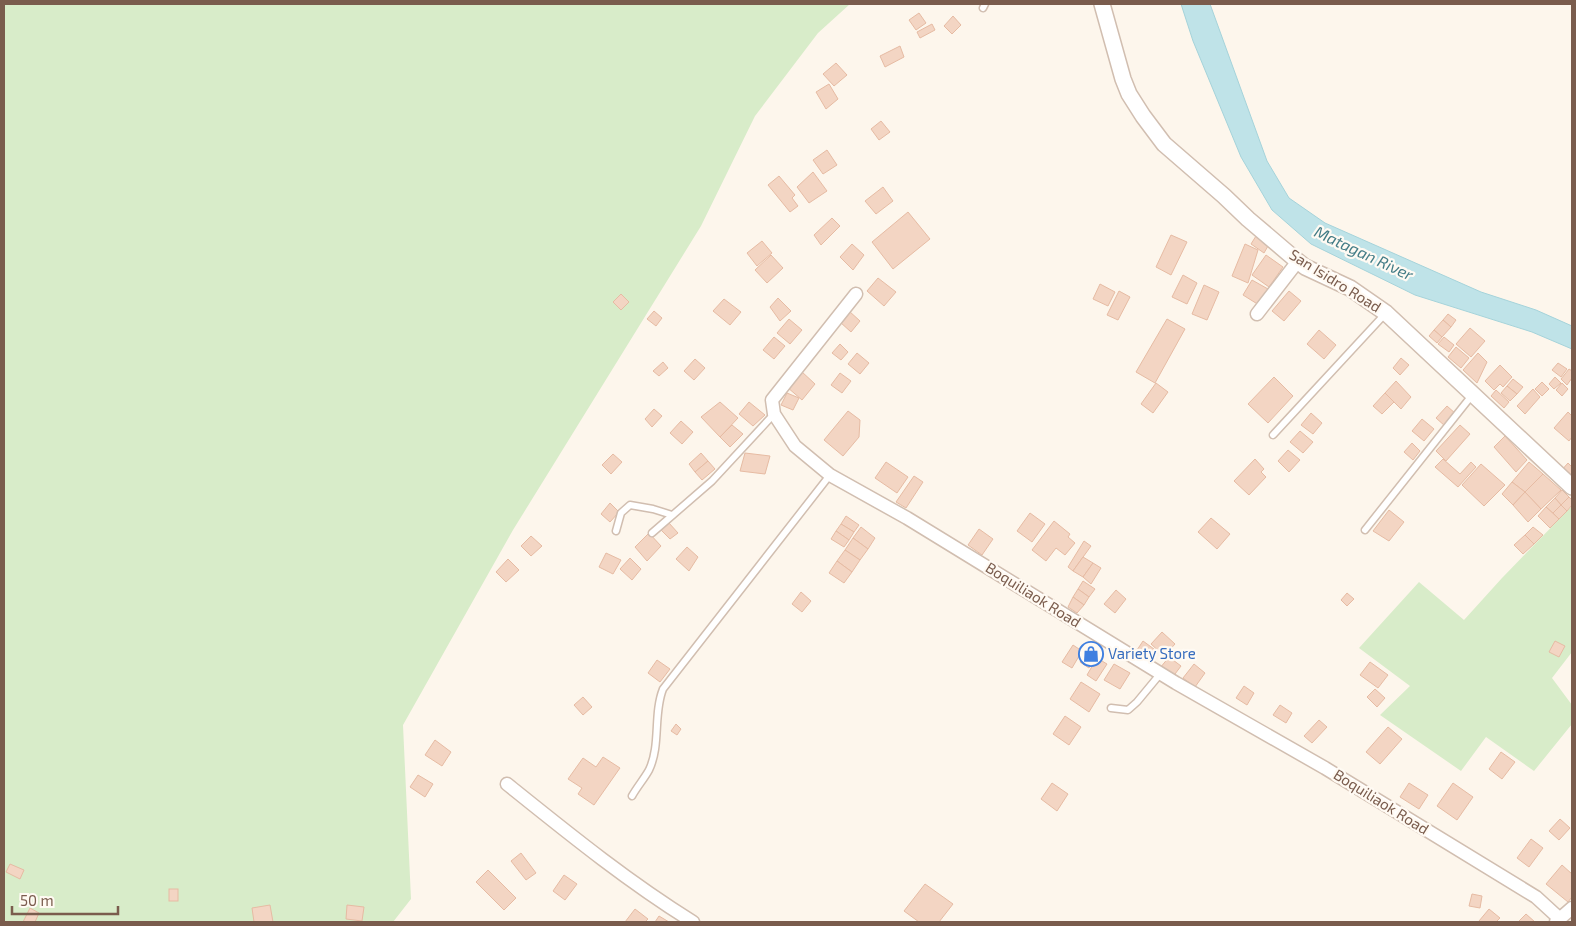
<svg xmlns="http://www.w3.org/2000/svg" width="1576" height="926" viewBox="0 0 1576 926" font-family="'Exo 2',sans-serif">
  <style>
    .green { fill: #d8ecc9 }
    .water { fill: #bfe3e8; stroke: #a5d3da }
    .building { fill: #f3d5c3; stroke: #e6bba3 }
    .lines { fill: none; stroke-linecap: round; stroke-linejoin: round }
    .service-casing { stroke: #d1beb0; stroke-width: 9 }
    .minor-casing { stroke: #d1beb0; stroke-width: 15 }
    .tertiary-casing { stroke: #d1beb0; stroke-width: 18 }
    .service { stroke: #fff; stroke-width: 6 }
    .minor { stroke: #fff; stroke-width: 12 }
    .tertiary { stroke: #fff; stroke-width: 15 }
    .labels { text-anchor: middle; stroke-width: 4.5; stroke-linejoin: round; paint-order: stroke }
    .street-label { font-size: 15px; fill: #7a5c4d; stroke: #fffaf3 }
    .shop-label { font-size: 15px; fill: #366cbe; stroke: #fffaf3; text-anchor: start }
    .water-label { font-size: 16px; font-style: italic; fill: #437c86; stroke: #fffaf3 }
  </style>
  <rect width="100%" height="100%" fill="#fdf6ec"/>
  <g class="green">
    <path d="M4 4H850L818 33 755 116 701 226 513 530 403 725 411 899 393 922H4Z"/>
    <path d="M1572 506V652L1552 678 1572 705V724L1534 771 1486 737 1461 771 1380 715 1410 686 1359 648 1419 582 1464 620 1502 578Z"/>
  </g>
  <path class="water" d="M1181 4H1210L1267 161 1289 198 1325 223 1481 292 1536 310 1572 326V349L1532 332 1415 295 1311 244 1272 210 1241 157 1193 41Z"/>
  <g class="building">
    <path d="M919 13 926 23 916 30 909 20Z"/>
    <path d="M953 16 961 25 952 34 944 26Z"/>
    <path d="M932 24 935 30 920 38 917 32Z"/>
    <path d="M900 46 904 57 885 67 880 56Z"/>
    <path d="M836 63 847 75 834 86 823 74Z"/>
    <path d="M829 84 838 99 826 109 816 92Z"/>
    <path d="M881 121 890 132 879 140 871 129Z"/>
    <path d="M827 150 837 165 823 174 813 160Z"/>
    <path d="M813 172 827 191 809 203 797 187Z"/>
    <path d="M779 176 795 195 792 198 798 206 790 212 768 185Z"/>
    <path d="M883 187 893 201 876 214 865 201Z"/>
    <path d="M908 212 930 239 893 269 872 242Z"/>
    <path d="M832 218 840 226 821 245 814 235Z"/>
    <path d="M1171 235 1187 242 1171 275 1156 267Z"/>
    <path d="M1256 236 1268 246 1264 253 1251 244Z"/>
    <path d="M762 241 772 253 757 266 747 253Z"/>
    <path d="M852 244 864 255 853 270 840 257Z"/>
    <path d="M1245 244 1258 250 1248 283 1232 276Z"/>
    <path d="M771 255 783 268 767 283 755 270Z"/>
    <path d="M1266 255 1283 267 1269 287 1252 275Z"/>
    <path d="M1183 275 1197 283 1187 304 1172 297Z"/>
    <path d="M878 278 896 292 884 306 867 291Z"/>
    <path d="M1252 280 1268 289 1259 305 1243 295Z"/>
    <path d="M1100 284 1115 292 1108 306 1093 299Z"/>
    <path d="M1204 285 1219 292 1207 320 1192 314Z"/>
    <path d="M1119 291 1130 297 1118 320 1107 315Z"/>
    <path d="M1289 291 1301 301 1284 321 1272 311Z"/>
    <path d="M621 294 629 302 621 310 613 302Z"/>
    <path d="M778 298 791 311 780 321 770 307Z"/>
    <path d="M724 299 741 312 730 325 713 311Z"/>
    <path d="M654 311 662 318 656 326 647 319Z"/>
    <path d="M849 311 860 321 851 332 840 322Z"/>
    <path d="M1448 314 1456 320 1451 327 1443 320Z"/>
    <path d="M789 319 802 330 790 344 777 333Z"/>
    <path d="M1167 319 1185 329 1155 383 1136 372Z"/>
    <path d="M1443 320 1451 327 1442 337 1434 330Z"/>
    <path d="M1470 328 1485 341 1471 357 1456 344Z"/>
    <path d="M1319 330 1336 345 1324 359 1307 344Z"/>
    <path d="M1434 330 1442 337 1437 343 1429 336Z"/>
    <path d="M774 337 785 346 774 359 763 350Z"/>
    <path d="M1444 337 1454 345 1449 352 1438 344Z"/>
    <path d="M840 344 848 352 841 360 832 353Z"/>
    <path d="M1456 347 1469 358 1461 368 1448 357Z"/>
    <path d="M857 353 869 363 860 374 848 364Z"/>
    <path d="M1478 353 1487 362 1477 383 1463 370Z"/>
    <path d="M1401 358 1409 365 1400 375 1393 368Z"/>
    <path d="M695 359 705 368 694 380 684 371Z"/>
    <path d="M663 362 668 368 659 376 653 371Z"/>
    <path d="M1558 363 1567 369 1561 377 1552 370Z"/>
    <path d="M1500 365 1512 377 1503 387 1500 384 1494 390 1485 381Z"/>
    <path d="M1569 369 1572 371V378L1567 385 1561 379Z"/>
    <path d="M801 371 815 384 802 400 787 387Z"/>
    <path d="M840 373 851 381 842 393 831 385Z"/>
    <path d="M1274 377 1293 396 1268 423 1248 404Z"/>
    <path d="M1555 377 1561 383 1554 389 1549 384Z"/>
    <path d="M1513 379 1523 387 1517 394 1507 386Z"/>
    <path d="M1396 381 1411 397 1401 409 1385 393Z"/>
    <path d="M1542 382 1549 389 1542 396 1535 389Z"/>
    <path d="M1156 383 1168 392 1153 413 1141 404Z"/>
    <path d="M1562 383 1568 389 1562 396 1556 390Z"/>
    <path d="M1507 386 1517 394 1510 401 1501 393Z"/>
    <path d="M1533 389 1540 397 1525 414 1517 406Z"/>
    <path d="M1496 390 1509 402 1504 408 1491 396Z"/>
    <path d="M787 393 799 398 793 410 781 405Z"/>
    <path d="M1385 393 1394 402 1382 414 1373 406Z"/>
    <path d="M720 402 738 418 720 437 701 417Z"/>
    <path d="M749 402 765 415 753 426 739 414Z"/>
    <path d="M1447 406 1456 414 1445 426 1436 418Z"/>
    <path d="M654 409 662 416 652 427 645 419Z"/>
    <path d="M848 411 860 420 859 437 843 456 824 440Z"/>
    <path d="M1568 412 1572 416V437L1569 441 1554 428Z"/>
    <path d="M1311 413 1322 423 1313 434 1301 425Z"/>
    <path d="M1422 419 1434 429 1424 441 1412 431Z"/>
    <path d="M681 421 693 432 682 444 670 433Z"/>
    <path d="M732 425 743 434 730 447 720 437Z"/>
    <path d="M1460 425 1470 434 1446 461 1436 451Z"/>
    <path d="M1300 431 1313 442 1303 453 1290 442Z"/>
    <path d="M1505 436 1527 460 1516 472 1494 447Z"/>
    <path d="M1412 443 1420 451 1413 460 1404 452Z"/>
    <path d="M1288 450 1300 460 1289 472 1278 461Z"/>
    <path d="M701 453 708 461 695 472 689 464Z"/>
    <path d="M745 453 770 456 765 474 740 471Z"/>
    <path d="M613 454 622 462 611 474 602 465Z"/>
    <path d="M1255 459 1264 469 1261 472 1266 477 1249 495 1234 481Z"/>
    <path d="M1443 459 1460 474 1471 462 1476 467 1458 487 1435 467Z"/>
    <path d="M708 461 715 469 702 480 695 472Z"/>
    <path d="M886 462 908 477 897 493 875 478Z"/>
    <path d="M1529 462 1543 474 1525 492 1512 482Z"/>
    <path d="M1568 463 1572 467V477L1569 480 1560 472Z"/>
    <path d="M1481 464 1505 485 1484 506 1462 485Z"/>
    <path d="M1543 474 1561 490 1541 509 1525 492Z"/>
    <path d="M914 476 923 482 906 508 896 502Z"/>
    <path d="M1512 482 1525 492 1513 505 1502 494Z"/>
    <path d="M1562 490 1569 497 1561 505 1555 498Z"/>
    <path d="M1525 492 1541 509 1528 522 1513 505Z"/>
    <path d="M1569 497 1572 500V505L1567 511 1561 505Z"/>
    <path d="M1555 498 1561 505 1553 513 1546 507Z"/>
    <path d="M610 503 619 512 610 522 601 514Z"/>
    <path d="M1561 505 1567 511 1559 519 1553 513Z"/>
    <path d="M1546 507 1559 519 1550 528 1538 516Z"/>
    <path d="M1389 510 1404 522 1389 541 1373 531Z"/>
    <path d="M1030 513 1045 524 1032 542 1017 531Z"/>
    <path d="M846 516 859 525 854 532 841 524Z"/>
    <path d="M1211 518 1230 534 1217 549 1198 532Z"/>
    <path d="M1054 521 1070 534 1068 537 1075 543 1065 555 1056 548 1046 561 1032 550Z"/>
    <path d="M669 523 678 533 670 539 661 530Z"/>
    <path d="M841 524 854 532 849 540 836 531Z"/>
    <path d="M861 527 875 538 868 549 853 538Z"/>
    <path d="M1533 527 1543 535 1534 544 1525 535Z"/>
    <path d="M979 529 993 539 982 555 968 545Z"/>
    <path d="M836 531 849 540 844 547 831 539Z"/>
    <path d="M649 533 661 546 647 561 635 547Z"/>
    <path d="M1525 535 1534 544 1523 554 1514 545Z"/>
    <path d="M531 536 542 546 531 556 521 546Z"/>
    <path d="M853 538 868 549 860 560 845 550Z"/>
    <path d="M1084 541 1091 546 1073 571 1068 567Z"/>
    <path d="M687 547 698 557 689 571 676 559Z"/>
    <path d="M845 550 860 560 852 572 837 561Z"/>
    <path d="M606 553 621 560 613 574 599 567Z"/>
    <path d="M1083 557 1093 563 1083 577 1073 571Z"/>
    <path d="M630 558 641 569 632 580 620 569Z"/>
    <path d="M508 559 519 570 506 582 496 572Z"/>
    <path d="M837 561 852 572 844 583 829 573Z"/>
    <path d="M1093 563 1101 568 1091 584 1083 577Z"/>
    <path d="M1083 581 1095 589 1089 597 1078 589Z"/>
    <path d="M1078 589 1089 597 1084 605 1073 597Z"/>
    <path d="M1116 590 1126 599 1115 613 1104 604Z"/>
    <path d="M801 592 811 601 802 612 792 604Z"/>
    <path d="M1347 593 1354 599 1347 606 1341 600Z"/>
    <path d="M1073 597 1084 605 1077 613 1068 607Z"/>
    <path d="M1162 632 1175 644 1164 656 1151 644Z"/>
    <path d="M1143 641 1158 652 1149 663 1135 653Z"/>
    <path d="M1555 641 1565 646 1559 657 1549 652Z"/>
    <path d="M1073 645 1082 651 1072 668 1062 662Z"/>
    <path d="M1088 650 1096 656 1089 668 1080 662Z"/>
    <path d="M1169 657 1181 666 1172 678 1160 668Z"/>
    <path d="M1097 658 1107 664 1096 681 1087 675Z"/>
    <path d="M657 660 670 669 660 682 648 673Z"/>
    <path d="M1370 662 1388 675 1378 688 1360 675Z"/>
    <path d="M1114 664 1130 673 1120 689 1104 680Z"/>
    <path d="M1194 664 1205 673 1195 687 1183 678Z"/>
    <path d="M1081 682 1100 694 1089 712 1070 699Z"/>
    <path d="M1244 686 1254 693 1247 705 1236 698Z"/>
    <path d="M1375 689 1385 698 1377 707 1367 697Z"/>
    <path d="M583 697 592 707 583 715 574 705Z"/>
    <path d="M1280 705 1292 713 1286 723 1273 715Z"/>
    <path d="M1065 716 1081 727 1069 745 1053 734Z"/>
    <path d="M1319 720 1327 727 1312 743 1304 736Z"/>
    <path d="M676 724 681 729 677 735 671 731Z"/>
    <path d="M1388 727 1402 739 1380 764 1366 752Z"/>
    <path d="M435 740 451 752 442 766 425 755Z"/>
    <path d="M1501 752 1515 762 1502 779 1489 769Z"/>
    <path d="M603 757 620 768 594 805 578 794 582 788 568 779 583 758 596 767Z"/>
    <path d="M418 775 433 784 425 797 410 787Z"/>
    <path d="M1052 783 1068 794 1057 811 1041 799Z"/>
    <path d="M1409 783 1428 795 1419 809 1400 797Z"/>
    <path d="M1453 783 1473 797 1457 820 1437 806Z"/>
    <path d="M1560 819 1570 828 1559 840 1549 831Z"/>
    <path d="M1531 839 1543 848 1529 867 1517 858Z"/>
    <path d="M521 853 536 873 526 880 511 861Z"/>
    <path d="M10 864 24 870 20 879 6 872Z"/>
    <path d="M1562 865 1572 874V897L1568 902 1546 884Z"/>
    <path d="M488 870 516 898 504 910 476 882Z"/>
    <path d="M564 875 577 884 565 900 553 891Z"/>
    <path d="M925 884 953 904 939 922H919L904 911Z"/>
    <rect x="169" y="889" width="9" height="12"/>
    <path d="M1472 894 1482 896 1480 908 1469 906Z"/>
    <path d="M270 905 273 922H254L252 908Z"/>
    <path d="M347 905 364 907 362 921 346 919Z"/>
    <path d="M30 908 39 913 35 922H23Z"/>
    <path d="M635 909 648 919 645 922H625Z"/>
    <path d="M1489 909 1500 918 1496 922H1481L1479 921Z"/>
    <path d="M1526 914 1535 922H1518Z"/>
    <path d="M659 916 669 922H655Z"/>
  </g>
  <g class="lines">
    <defs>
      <g id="service">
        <path d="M983 8 985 4"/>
        <path d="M1273 435 1385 314"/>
        <path d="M1365 530 1473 394"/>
        <path d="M616 531 621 513 630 505 653 509 672 515"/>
        <path d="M652 533 712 481 774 414"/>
        <path d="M1111 708 1128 710 1137 702 1161 673"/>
        <path d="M632 796C637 787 644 779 649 770 661 745 653 714 663 689L830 475"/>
      </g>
      <g id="minor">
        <path d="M856 294 772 400 774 414 795 446 830 475 907 518 1176 683 1325 768 1536 897 1560 919"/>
        <path d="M1257 314 1298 261"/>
        <path d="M507 784C568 833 627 881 693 922"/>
        <path d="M1556 922 1572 908"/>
      </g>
      <path id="tertiary" d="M1102 4 1123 79 1129 94 1143 116 1164 144 1224 196 1248 219 1295 259 1305 267 1350 288 1386 313 1572 487"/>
    </defs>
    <use href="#service" class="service-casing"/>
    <use href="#minor" class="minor-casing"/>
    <use href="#tertiary" class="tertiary-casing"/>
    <use href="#service" class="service"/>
    <use href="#minor" class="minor"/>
    <use href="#tertiary" class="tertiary"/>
  </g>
  <defs>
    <symbol id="shop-ring" viewBox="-11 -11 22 22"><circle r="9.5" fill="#fffaf3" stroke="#3f7fe0" stroke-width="1.5"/><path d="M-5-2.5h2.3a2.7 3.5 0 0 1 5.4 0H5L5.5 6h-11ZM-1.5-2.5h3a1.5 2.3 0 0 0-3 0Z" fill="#3f7fe0"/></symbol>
  </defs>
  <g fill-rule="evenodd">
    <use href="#shop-ring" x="1077" y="640" width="28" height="28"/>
  </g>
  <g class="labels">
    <g class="street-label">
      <text transform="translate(1335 281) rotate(32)" y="5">San Isidro Road</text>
      <text transform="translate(1033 595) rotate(32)" y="5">Boquiliaok Road</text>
      <text transform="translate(1381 802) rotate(32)" y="5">Boquiliaok Road</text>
    </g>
    <g class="shop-label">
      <text x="1108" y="659">Variety Store</text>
    </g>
    <g class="water-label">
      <text transform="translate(1364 253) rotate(25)" y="6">Matagan River</text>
    </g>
  </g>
  <rect width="1576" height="926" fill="none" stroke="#7a5c4d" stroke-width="10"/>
  <path d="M12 906v8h106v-8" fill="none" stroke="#7a5c4d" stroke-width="2.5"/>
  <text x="20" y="906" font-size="15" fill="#7a5c4d" stroke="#fffaf3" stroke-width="4" paint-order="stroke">50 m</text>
</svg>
